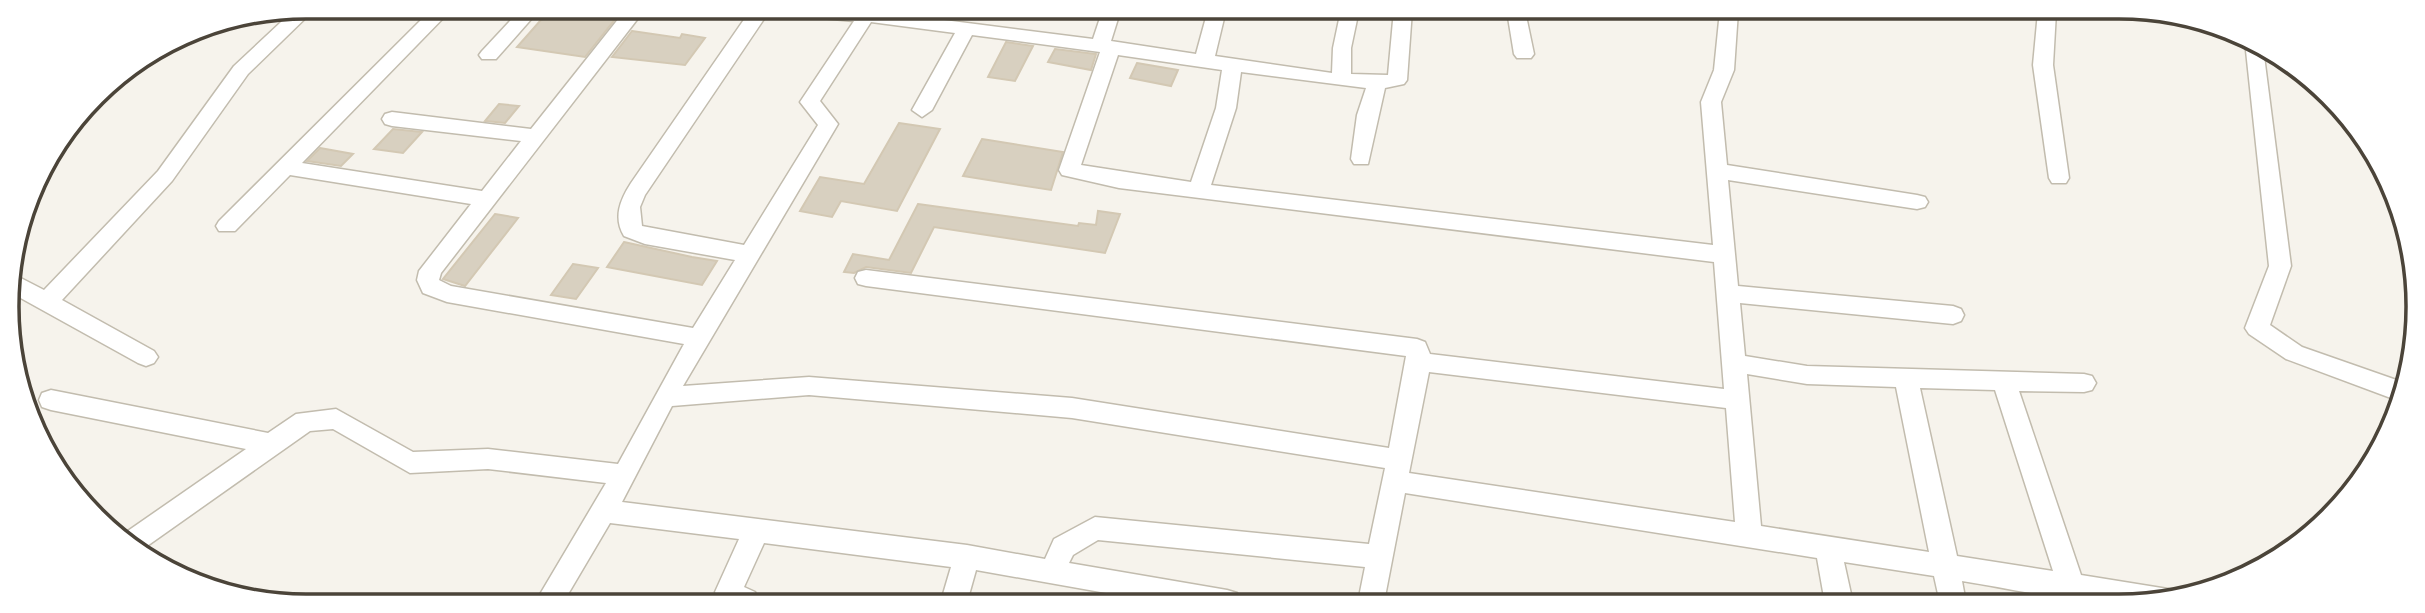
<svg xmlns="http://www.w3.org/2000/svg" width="2425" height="613" viewBox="0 0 2425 613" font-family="Montserrat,sans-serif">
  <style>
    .building { fill: #d8d0c0; stroke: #d3c8b3; stroke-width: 2 }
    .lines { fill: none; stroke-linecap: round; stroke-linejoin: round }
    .minor-casing { stroke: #c2bcae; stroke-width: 3 }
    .minor { fill: #fff; fill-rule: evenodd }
    .rim { fill: none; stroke: #4b4439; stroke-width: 3.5 }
  </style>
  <rect width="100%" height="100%" fill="#f6f3ec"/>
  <g class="building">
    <path d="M595 8H624L585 57 517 47 547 13 586 19Z"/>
    <path d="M632 31 680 38 682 34 705 38 685 65 612 57Z"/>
    <path d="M1006 42 1033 46 1015 81 988 77Z"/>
    <path d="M1055 49 1096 54 1091 70 1048 62Z"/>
    <path d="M1137 63 1178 70 1171 86 1130 78Z"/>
    <path d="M499 104 519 106 505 123 485 121Z"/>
    <path d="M899 123 940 129 897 211 841 201 832 217 800 211 820 177 864 184Z"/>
    <path d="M393 129 422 132 403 153 374 149Z"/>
    <path d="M982 139 1063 152 1051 190 963 176Z"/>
    <path d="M320 148 353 154 341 166 307 161Z"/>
    <path d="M918 204 1078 226 1079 223 1096 225 1098 211 1120 214 1105 253 934 227 911 273 866 267 854 273 844 272 853 254 889 260Z"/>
    <path d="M495 214 518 218 465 286 443 279Z"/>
    <path d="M624 242 692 257 717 261 702 285 607 267Z"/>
    <path d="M573 264 598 268 576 299 551 295Z"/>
  </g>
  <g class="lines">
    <defs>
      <g id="minor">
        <path d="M317 7 248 74 172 181 62 300 154 351 158 357 154 363 146 366 138 363 8 291 11 273 44 290 158 171 234 66 295 9Z"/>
        <path d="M434 7H454L302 163 482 191 521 141 392 126 385 124 382 119 385 114 392 112 531 129 627 8H646L441 273 439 280 451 286 693 328 735 260 645 244 624 236C613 218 620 200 631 183L752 8 866 10 1093 39 1103 9H1121L1111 41 1196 54 1208 10H1226L1215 56 1332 73 1333 48 1341 10H1359L1351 48V74L1388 75 1394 10H1412L1407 80 1404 84 1385 88 1368 164H1354L1351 159 1357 115 1366 88 1241 72 1236 108 1211 185 1713 245 1701 102 1714 70 1720 11H1738L1734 70 1721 102 1727 165 1917 195 1925 197 1928 202 1925 207 1917 209 1728 180 1738 286 1953 306 1961 309 1964 315 1961 321 1953 324 1740 303 1745 356 1807 366 2084 374 2092 376 2096 383 2092 390 2084 392 2019 391 2081 575 2168 589 2178 592 2180 597C2110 613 2032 592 1962 581L1966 603H1940L1934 576 1844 562 1853 603H1825L1817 558 1405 493 1384 602H1358L1365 567 1098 540 1073 555 1069 563 1227 590 1237 593 1241 602H1157L976 570 967 602 941 601 951 567 764 543 744 587 755 592 758 601H720L715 592 739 539 610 523 564 601H536L606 483 488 469 410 473 333 429 310 431 140 551 122 535 246 449 51 410 42 407 39 400 42 393 51 390 268 433 296 414 336 409 413 452 488 449 618 464 684 344 447 302 423 293 417 280 419 271 471 204 290 175 235 231H219L216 226 219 221ZM768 13 854 21 800 102 818 125 744 245 642 226 640 207 645 195ZM871 22 955 33 912 110 922 117 932 110 972 35 1100 52 1059 170 1062 175 1119 188 1714 262 1724 389 1430 354 1425 342 1417 339 866 270 858 272 855 278 858 284 866 286 1406 356 1389 448 1072 398 809 377 683 386 838 124 820 101ZM1118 55 1222 70 1216 108 1191 182 1081 165ZM1429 372 1726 408 1735 522 1409 473ZM1747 374 1807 384 1896 387 1929 552 1761 526ZM1920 388 1995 390 2053 571 1957 556ZM809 395 1072 418 1385 468 1369 544 1095 517 1054 539 1045 559 967 545 622 502 672 406Z"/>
        <path d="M522 8H541L496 59H482L479 55 482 51Z"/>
        <path d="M1507 11H1525L1534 54 1531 58H1517L1514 54Z"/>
        <path d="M2038 12H2056L2053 65 2069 178 2066 183H2052L2049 178 2033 65Z"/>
        <path d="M2245 41 2263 48 2291 266 2270 325 2302 347 2405 383 2399 401 2286 359 2249 334 2245 328 2269 266Z"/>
      </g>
    </defs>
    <use href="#minor" class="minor-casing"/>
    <use href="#minor" class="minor"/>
  </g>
  <path d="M0 0H2425V613H0ZM306 19H2119A287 287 0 0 1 2406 306V307A287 287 0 0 1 2119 594H306A287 287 0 0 1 19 307V306A287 287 0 0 1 306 19Z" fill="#fff" fill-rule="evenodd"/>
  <path class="rim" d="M306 19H2119A287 287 0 0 1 2406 306V307A287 287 0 0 1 2119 594H306A287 287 0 0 1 19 307V306A287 287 0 0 1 306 19Z"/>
</svg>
